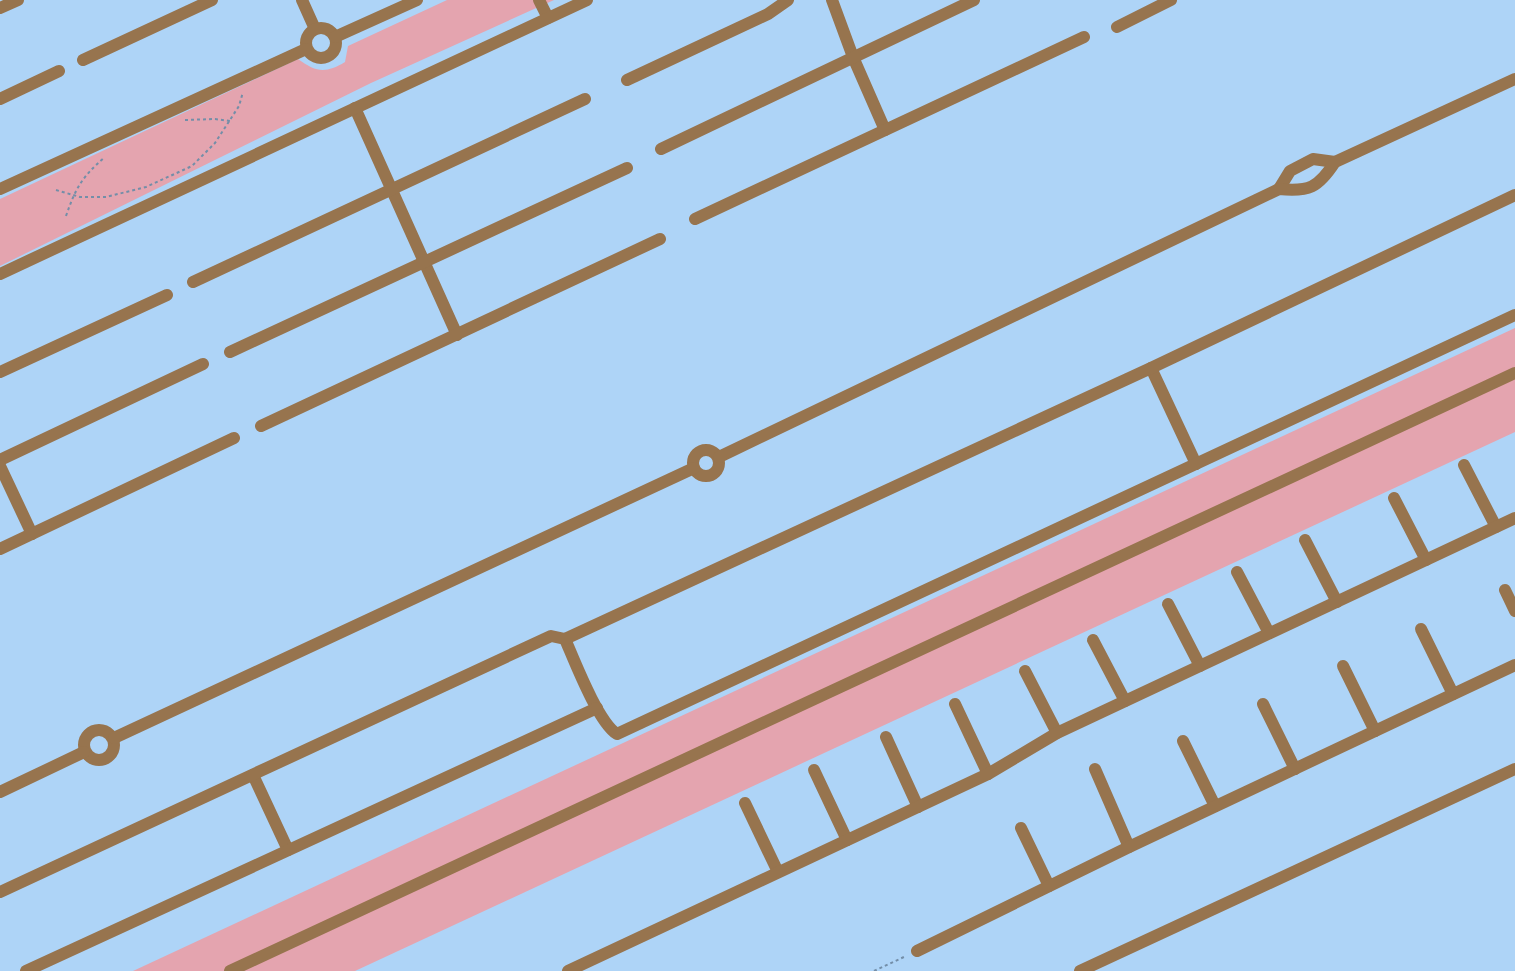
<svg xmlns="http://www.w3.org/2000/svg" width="1515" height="971" viewBox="0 0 1515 971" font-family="Figtree,sans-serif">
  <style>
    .green { fill: #e4a4af }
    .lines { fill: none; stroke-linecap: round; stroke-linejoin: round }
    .path { stroke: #738ea8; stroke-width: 2; stroke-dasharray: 3 3; stroke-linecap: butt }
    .minor { stroke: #97744e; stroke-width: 12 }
  </style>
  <rect width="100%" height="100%" fill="#aed4f7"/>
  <g class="green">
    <path d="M447 0H554L371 83 0 266V199L298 59C316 72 325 74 345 62L348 46Z"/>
    <path d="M1515 328V432L355 971H133Z"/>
  </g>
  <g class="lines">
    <g class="path">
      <path d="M185 120 215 119 230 121"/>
      <path d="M56 190 80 197H106L146 187 192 166 215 143 239 106 243 92"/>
      <path d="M66 216C76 187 82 177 105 157"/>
      <path d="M874 971 906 956"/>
    </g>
    <g class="minor">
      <path d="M302 0 315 29"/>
      <path d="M539 0 548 18"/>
      <path d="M832 0 853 57 885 130"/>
      <path d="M0 8 18 0"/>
      <path d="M1117 27 1171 0"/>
      <circle cx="321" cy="43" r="15"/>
      <path d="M335 37 417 0"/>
      <path d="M83 60 212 0"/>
      <path d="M627 80 768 14 788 0"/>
      <path d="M0 99 59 71"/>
      <path d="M355 108 457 335"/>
      <path d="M661 149 974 0"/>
      <path d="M0 189 306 49"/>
      <path d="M1279 189 1290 171 1313 159 1335 162"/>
      <path d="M695 219 1084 37"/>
      <path d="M0 274 587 0"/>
      <path d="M193 282 585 99"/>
      <path d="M230 352 627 168"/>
      <path d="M1151 368 1196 464"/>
      <path d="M0 372 167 295"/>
      <path d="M261 426 660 239"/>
      <circle cx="706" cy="463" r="13"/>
      <path d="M719 457 1279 189C1309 192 1318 188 1335 162L1515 79"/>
      <path d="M0 460 203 364"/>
      <path d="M1464 465 1496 527"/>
      <path d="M0 466 32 534"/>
      <path d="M1394 498 1426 560"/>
      <path d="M1305 540 1337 602"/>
      <path d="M0 549 234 438"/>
      <path d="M1237 572 1269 633"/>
      <path d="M1505 590 1515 611"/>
      <path d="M1168 604 1200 666"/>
      <path d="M1421 629 1453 694"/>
      <path d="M565 639C575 662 598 722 617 734L1515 315"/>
      <path d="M1093 640 1125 701"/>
      <path d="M1343 666 1375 731"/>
      <path d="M1025 671 1057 733"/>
      <path d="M955 704 988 774"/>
      <path d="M1263 704 1295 769"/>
      <circle cx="99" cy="745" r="15"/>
      <path d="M886 737 918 807"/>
      <path d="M114 738 694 468"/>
      <path d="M1183 741 1215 806"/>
      <path d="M1095 769 1129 847"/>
      <path d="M814 770 847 840"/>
      <path d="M253 775 288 850"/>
      <path d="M0 792 84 752"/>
      <path d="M745 803 778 872"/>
      <path d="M1021 828 1049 886"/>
      <path d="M0 892 551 636 565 639 1151 368 1515 195"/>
      <path d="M917 951 1129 847 1515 665"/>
      <path d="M26 971 597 708"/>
      <path d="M230 971 1515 373"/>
      <path d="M568 971 988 774 1057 733 1515 518"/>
      <path d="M1080 971 1515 769"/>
    </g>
  </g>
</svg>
